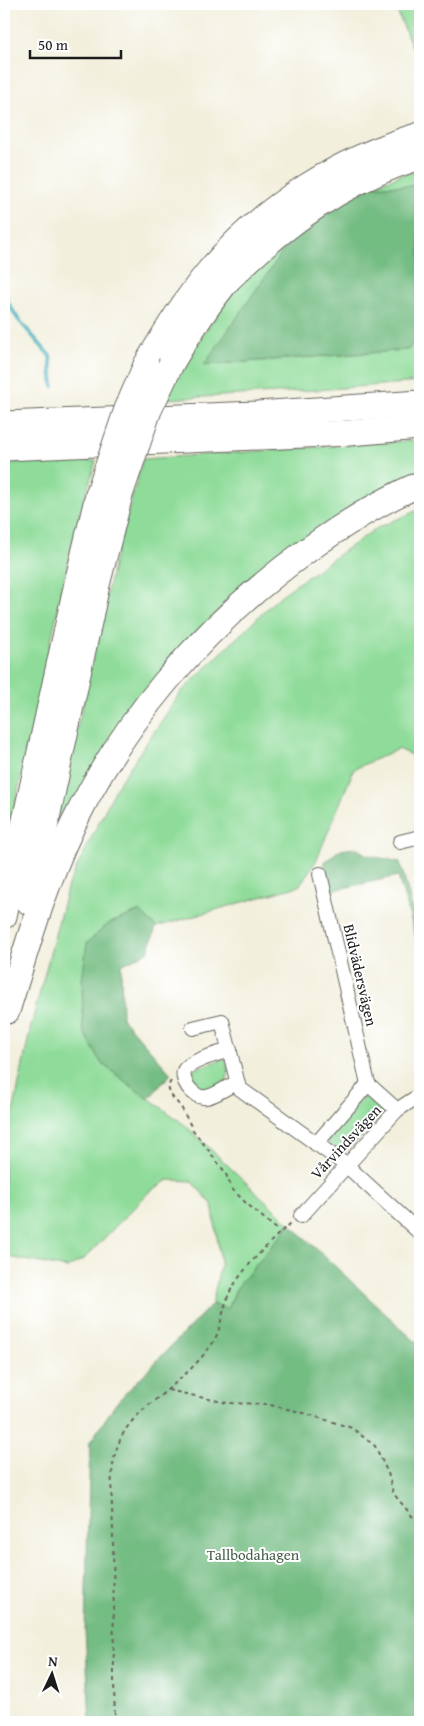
<svg xmlns="http://www.w3.org/2000/svg" width="424" height="1726" viewBox="0 0 424 1726" font-family="'Gentium Book Plus',serif">
  <style>
    .green { fill: #8fdc9a; stroke: #567c5b }
    .forest { fill: #73bc82; stroke: #486c4f }
    .lines { fill: none; stroke-linecap: round; stroke-linejoin: round }
    .stream { stroke: #3eadbb; stroke-width: 4 }
    .minor-casing { stroke: #67665f; stroke-width: 16 }
    .motorway-casing { stroke: #67665f; stroke-width: 27 }
    .path { stroke: #67665f; stroke-width: 2; stroke-dasharray: 4 4; stroke-linecap: butt }
    .minor { stroke: #fff; stroke-width: 14 }
    .motorway { stroke: #fff; stroke-width: 25 }
    .motorway-bridge-casing { stroke: #67665f; stroke-width: 27; stroke-linecap: butt }
    .motorway-bridge { stroke: #fff; stroke-width: 25 }
    .labels { text-anchor: middle; stroke-width: 4; stroke-linejoin: round; paint-order: stroke }
    .street-label { font-size: 15px; fill: #1c1c1c; stroke: #fff }
    .park-label { font-size: 15px; fill: #445f48; stroke: #fff }
  </style>
  <rect width="100%" height="100%" fill="#fff"/>
  <filter id="ink" filterUnits="userSpaceOnUse"><feTurbulence type="fractalNoise" baseFrequency=".02" numOctaves="2"/><feDisplacementMap in="SourceGraphic" scale="10" xChannelSelector="R" yChannelSelector="G"/><feConvolveMatrix kernelMatrix="1 2 1 2 8 2 1 2 1" color-interpolation-filters="sRGB"/></filter>
  <filter id="wash" filterUnits="userSpaceOnUse"><feTurbulence type="fractalNoise" baseFrequency=".0096" numOctaves="4" result="noise"/><feDisplacementMap in="SourceGraphic" scale="20" xChannelSelector="R" yChannelSelector="G"/><feGaussianBlur stdDeviation="1.12" result="paint"/><feColorMatrix in="noise" values="0 0 0 0 0 0 0 0 0 0 0 0 0 0 0 0 0 1.4 0 .05"/><feComposite in="paint" operator="in"/></filter>
  <g filter="url(#wash)">
    <rect width="100%" height="100%" fill="#f2efdc"/>
    <g class="green">
      <path d="M394 4H420V66Z"/>
      <path d="M420 168V187L418 186H371Z"/>
      <path d="M297 231 205 365 407 350 420 335V382L276 393 165 399 183 362 238 286Z"/>
      <path d="M420 440V474L233 597 59 836 54 834 114 561 143 459Z"/>
      <path d="M96 461 75 531 4 855V463Z"/>
      <path d="M420 509V759L398 749 354 769 316 861 299 886 156 927 140 911 108 924 101 1063 185 1125 290 1224 236 1289 228 1309 212 1304 221 1263 212 1204 191 1181 168 1180 149 1192 85 1258 67 1268 4 1256V1156L31 1026 68 885 117 786 182 691 280 596 375 529Z"/>
      <path d="M223 1059 226 1060C232 1085 224 1083 204 1094L189 1082 191 1070Z"/>
      <path d="M368 1095C379 1096 384 1106 383 1116L350 1148 342 1150 334 1149 328 1143 329 1134 362 1098Z"/>
    </g>
    <g class="forest">
      <path d="M371 186H418L420 187V335L408 350 204 365 297 231Z"/>
      <path d="M356 848 367 855 400 862 414 914 420 927V952L398 876 330 891 324 863 339 850Z"/>
      <path d="M140 911 156 927 148 952 121 965 122 1018 171 1074 148 1099 101 1063 83 1030 82 979 87 943 108 924Z"/>
      <path d="M290 1224 420 1346V1722H90L85 1630 90 1442 117 1402 212 1304 228 1309 236 1289Z"/>
    </g>
    <g class="lines">
      <path class="stream" d="M4 296 18 319 50 356 53 386"/>
    </g>
  </g>
  <g filter="url(#ink)">
    <g class="lines">
      <defs>
        <g id="minor">
          <path d="M400 842 420 837"/>
          <path d="M320 874 368 1084"/>
          <path d="M193 1028 222 1021 239 1088 346 1165 420 1233"/>
          <path d="M230 1050C217 1054 196 1059 186 1068 177 1077 194 1100 206 1097 216 1096 227 1086 237 1083"/>
          <path d="M368 1084 397 1110"/>
          <path d="M316 1144 368 1084"/>
          <path d="M301 1216 397 1110 420 1095"/>
        </g>
        <g id="motorway">
          <path d="M171 364C188 335 207 305 229 279 236 272 244 265 251 258 300 213 356 176 420 157"/>
          <path d="M146 365C165 332 185 300 209 271 263 206 340 159 420 135"/>
          <path d="M4 424 257 414 420 403"/>
          <path d="M4 448 349 433 420 427"/>
          <path d="M29 902 97 585 120 495"/>
          <path d="M4 916 77 583 98 495"/>
          <path d="M7 1011C24 956 40 901 62 849 114 728 203 625 309 549 344 524 381 501 420 484"/>
        </g>
      </defs>
      <use href="#minor" class="minor-casing"/>
      <use href="#motorway" class="motorway-casing"/>
      <g class="path">
        <path d="M171 1081 168 1086 170 1094 181 1107 193 1130 225 1172 232 1189 246 1203 280 1232"/>
        <path d="M168 1390 227 1403 266 1404 304 1413 352 1428 375 1446 388 1473 393 1493 412 1516 420 1523"/>
        <path d="M115 1722C113 1660 114 1598 113 1536 113 1503 106 1467 122 1436 132 1416 151 1404 167 1390 184 1376 199 1362 212 1344 221 1332 222 1309 229 1294 238 1273 273 1238 291 1223"/>
      </g>
      <use href="#minor" class="minor"/>
      <use href="#motorway" class="motorway"/>
      <defs>
        <g id="motorway-bridge">
          <path d="M98 495 127 409 146 365"/>
          <path d="M120 495 149 410 171 364"/>
        </g>
      </defs>
      <use href="#motorway-bridge" class="motorway-bridge-casing"/>
      <use href="#motorway-bridge" class="motorway-bridge"/>
    </g>
  </g>
  <g class="labels">
    <g class="street-label">
      <text transform="translate(360 975) rotate(77)" y="5">Blidvädersvägen</text>
      <text transform="translate(346 1142) rotate(-47)" y="5">Vårvindsvägen</text>
    </g>
    <g class="park-label">
      <text x="253" y="1560">Tallbodahagen</text>
    </g>
  </g>
  <rect width="424" height="1726" fill="none" stroke="#fff" stroke-width="20"/>
  <g transform="translate(52 1674) rotate(4)" stroke="#ffffff" stroke-width="4" paint-order="stroke">
  <path d="M0-4L9 19L0 12L-9 19Z" fill="#1c1c1c"/>
  <text y="-8" font-size="14" font-weight="bold" text-anchor="middle" fill="#1c1c1c">N</text>
  </g>
  <path d="M30 50v8h91v-8" fill="none" stroke="#1c1c1c" stroke-width="2.5"/>
  <text x="38" y="50" font-size="15" fill="#1c1c1c" stroke="#ffffff" stroke-width="4" paint-order="stroke">50 m</text>
</svg>
